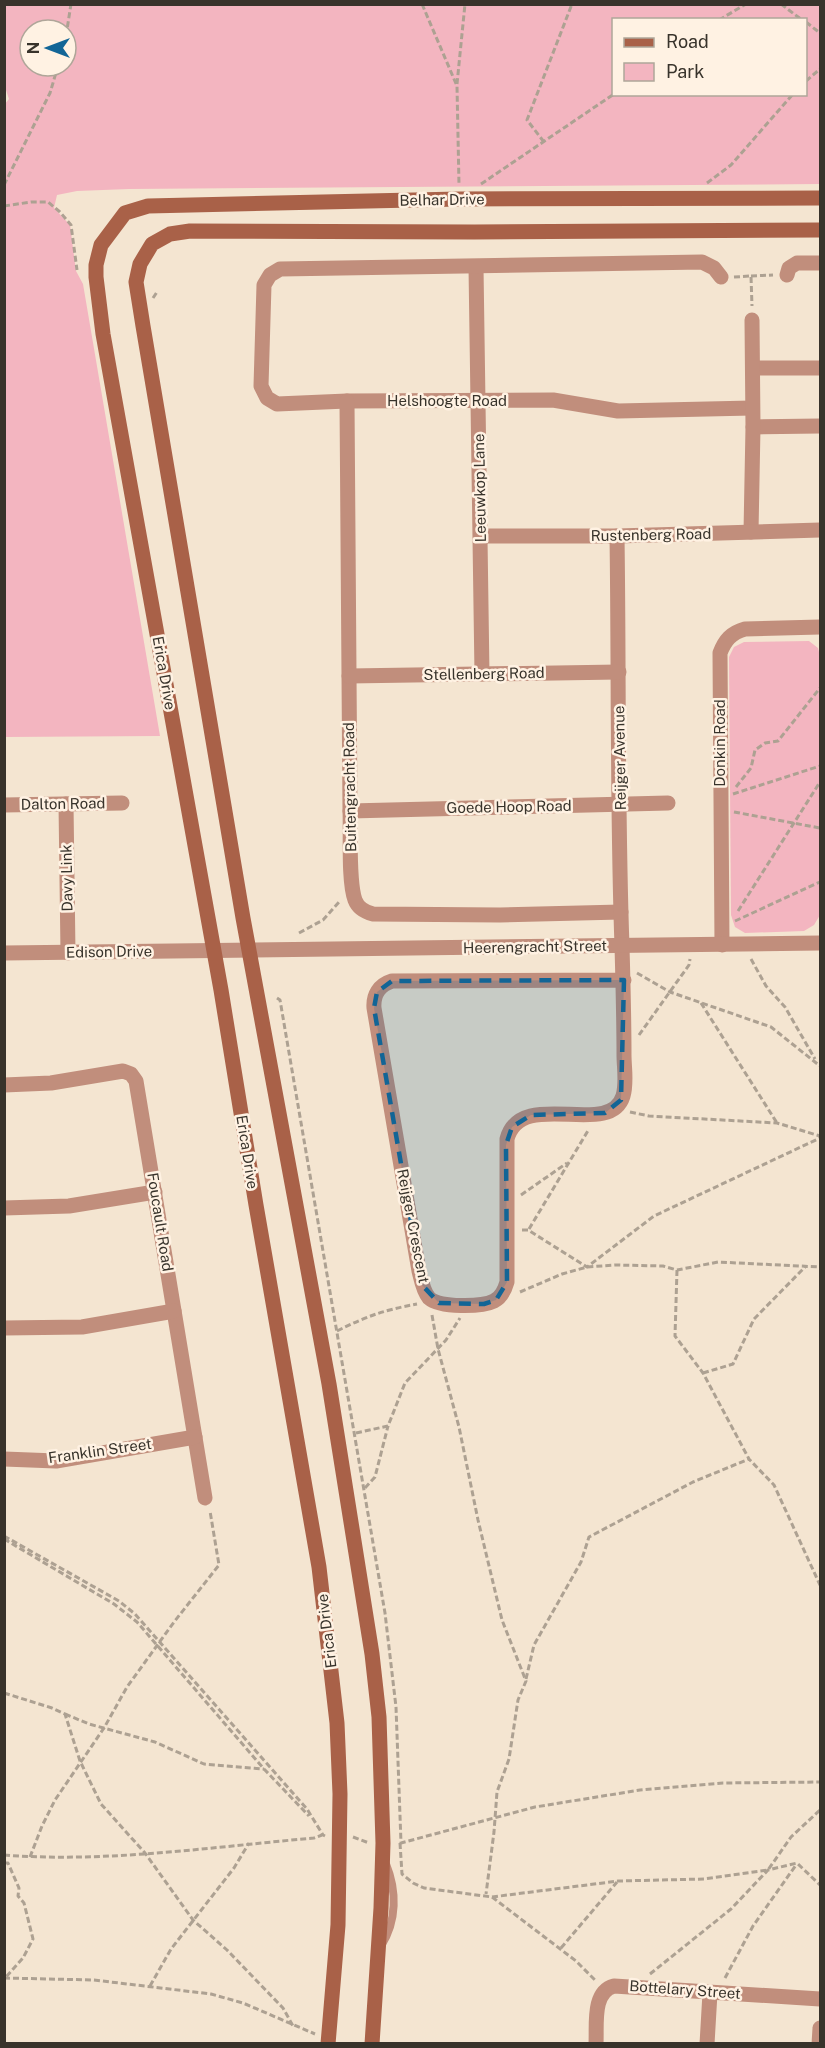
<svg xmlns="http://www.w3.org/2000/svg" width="825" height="2048" viewBox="0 0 825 2048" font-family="'Public Sans',sans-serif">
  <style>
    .green { fill: #f3b5c0; fill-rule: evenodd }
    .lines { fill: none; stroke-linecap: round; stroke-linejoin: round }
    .path { stroke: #ada192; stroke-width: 3; stroke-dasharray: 6 3; stroke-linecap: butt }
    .service { stroke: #c18e7c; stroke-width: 8 }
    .minor { stroke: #c18e7c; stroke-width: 15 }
    .secondary { stroke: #a96148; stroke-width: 15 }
    .marked { fill: #126596; fill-opacity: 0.2; stroke: #126596; stroke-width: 4.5; stroke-dasharray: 12 8; stroke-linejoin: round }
    .labels { text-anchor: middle; stroke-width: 5; stroke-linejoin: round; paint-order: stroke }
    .street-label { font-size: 15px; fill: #38332b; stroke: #fff2e3 }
  </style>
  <rect width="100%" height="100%" fill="#f4e5d1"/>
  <g class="green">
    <path d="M4 5H820V184L129 189 77 191 57 195 54 208 70 225 76 271 83 284 160 736 5 737 4 105 9 99 4 84ZM614 20H806V94H614ZM30 30H66V66H30Z"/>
    <path d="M809 641 818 648 820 656V915L814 925 804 931 745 933 735 927 731 915 729 657 734 647 744 642Z"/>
  </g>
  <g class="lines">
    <g class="path">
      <path d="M422 4 457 86 459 185"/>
      <path d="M781 4 802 20"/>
      <path d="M719 20 746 4"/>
      <path d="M806 22 820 33"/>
      <path d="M66 36 71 4"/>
      <path d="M806 81 820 69"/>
      <path d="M457 84 465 4"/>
      <path d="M544 142 527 120 572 4"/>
      <path d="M707 183 731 165 793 94"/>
      <path d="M481 184 614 94"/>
      <path d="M4 185 50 93 58 66"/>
      <path d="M4 206 31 202H48L60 212 71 225 77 270"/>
      <path d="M751 276 773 275"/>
      <path d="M734 277 751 276 752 306"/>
      <path d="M153 298 157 292"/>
      <path d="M736 787 751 768 755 750 765 743 778 741 820 688"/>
      <path d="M733 794 820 766"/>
      <path d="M734 812 820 828"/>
      <path d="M738 911 820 782"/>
      <path d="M735 921 820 882"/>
      <path d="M299 933 323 920 340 901"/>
      <path d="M751 959 766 986 785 1007 815 1059"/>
      <path d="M637 973 670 992 771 1027 820 1066"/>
      <path d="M277 998 280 1000 385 1613 396 1707 401 1843 535 1807 640 1790 723 1783 820 1782"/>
      <path d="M701 1003 777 1123"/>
      <path d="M639 1035 689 965 690 959"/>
      <path d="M630 1112 649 1116 777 1123 820 1136"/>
      <path d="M521 1195 567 1163"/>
      <path d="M529 1229 589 1129"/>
      <path d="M522 1230H528L587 1267 654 1216 820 1138"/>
      <path d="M677 1270 675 1336 703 1373 749 1459 774 1485 820 1585"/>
      <path d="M520 1292 562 1274 587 1267 616 1265 663 1266 677 1270 718 1262 820 1267"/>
      <path d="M432 1315 438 1349 459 1427 478 1520 502 1620 526 1681 518 1700 509 1759 497 1792 494 1832 486 1894"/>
      <path d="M337 1331C367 1316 384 1310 417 1304"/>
      <path d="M703 1373 733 1364 754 1319 806 1266"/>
      <path d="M356 1433 388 1426 405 1383 446 1340 460 1318"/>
      <path d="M365 1488 375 1477 388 1426"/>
      <path d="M4 1536 119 1601 135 1614 307 1809 323 1835 325 1836"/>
      <path d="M4 1539 114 1604 137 1622 264 1769 309 1816"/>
      <path d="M526 1679 534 1645 581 1562 589 1537 693 1482 749 1459"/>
      <path d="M4 1693 52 1708 65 1714 80 1761 101 1804 145 1853 193 1920 227 1950 283 2008 293 2026"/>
      <path d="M65 1714 89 1724 155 1742 204 1764 264 1769"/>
      <path d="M353 1837 369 1843"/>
      <path d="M400 1843 402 1874 413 1883 424 1888 492 1897 576 1961 595 1980"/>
      <path d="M4 1855C107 1863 211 1847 314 1838L322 1835"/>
      <path d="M30 1857 42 1826 55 1800 104 1728 127 1687 174 1622 219 1565 210 1511"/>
      <path d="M4 1863H8L19 1888 18 1896 24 1903 33 1939 23 1958 6 1977"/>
      <path d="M492 1897 618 1881 704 1879 768 1870 791 1837 820 1810"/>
      <path d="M561 1948 617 1882"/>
      <path d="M650 1974 731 1909 768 1870 797 1863 820 1885"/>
      <path d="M4 1978 94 1980 211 1994 243 2003 315 2034"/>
      <path d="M725 1978 753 1926 796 1865"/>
      <path d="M150 1986 171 1949 234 1868 249 1843"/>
    </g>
    <path class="service" d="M381 1946C397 1921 397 1891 386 1864"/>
    <g class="minor">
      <path d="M476 267 482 674"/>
      <path d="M787 275 789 268 797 263H820"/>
      <path d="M721 277 714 268 702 262 280 269 270 275 264 285 261 386 267 398 277 404 347 401 553 400 618 411 752 408"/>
      <path d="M753 368H820"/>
      <path d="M347 401 350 811C351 833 348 881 355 900 358 908 365 912 373 914L500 915 621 912"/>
      <path d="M753 427 820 426"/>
      <path d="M751 532 753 427 752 320"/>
      <path d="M481 536H617L820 530"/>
      <path d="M617 536C619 672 617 809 622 946 623 982 624 1018 624 1055 624 1068 627 1083 623 1096 610 1139 521 1087 507 1139V1282C505 1289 502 1297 494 1301 482 1307 440 1308 429 1298 423 1291 421 1279 419 1271L374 1008C373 995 379 985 392 981L624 980"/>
      <path d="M349 676 619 672"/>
      <path d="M66 804 68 953"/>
      <path d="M4 805 122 803"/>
      <path d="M350 811 668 803"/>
      <path d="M722 945 720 653C725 640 731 633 745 629L820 627"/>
      <path d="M4 953 820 943"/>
      <path d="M4 1085 51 1083 123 1071 131 1074 136 1081 205 1498"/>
      <path d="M4 1208 69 1206 155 1192"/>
      <path d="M4 1328 82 1327 174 1311"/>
      <path d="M4 1459 56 1461 195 1437"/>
      <path d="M596 2044C597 2024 592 1992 614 1986L820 1999"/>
      <path d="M707 2044 710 1993"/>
      <path d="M819 2044 820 2028"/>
    </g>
    <g class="secondary">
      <path d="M328 2044 338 1925 340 1794 337 1723 319 1567 256 1205 221 990 103 334 96 277V265L101 245 125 213 148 206 459 199 820 198"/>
      <path d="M372 2044 381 1908 383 1843 379 1717 372 1654 329 1384 243 918 143 326 136 282 140 264 152 244 170 234 190 231 474 232 820 230"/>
    </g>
  </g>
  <path class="marked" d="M624 980 621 1100 605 1113 531 1115 512 1127 506 1145 507 1282 496 1300 484 1304 439 1303 422 1285 374 1008 377 992 392 981Z"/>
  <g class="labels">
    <g class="street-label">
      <text transform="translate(442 200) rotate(-1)" y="5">Belhar Drive</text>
      <text x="447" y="406">Helshoogte Road</text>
      <text transform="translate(480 488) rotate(-91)" y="5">Leeuwkop Lane</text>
      <text transform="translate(651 535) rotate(-1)" y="5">Rustenberg Road</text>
      <text transform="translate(164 673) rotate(80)" y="5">Erica Drive</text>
      <text transform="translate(484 674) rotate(-1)" y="5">Stellenberg Road</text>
      <text transform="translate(720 743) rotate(-90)" y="5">Donkin Road</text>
      <text transform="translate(620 758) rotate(-91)" y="5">Reijger Avenue</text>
      <text transform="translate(350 787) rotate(-91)" y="5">Buitengracht Road</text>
      <text transform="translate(63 804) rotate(-1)" y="5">Dalton Road</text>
      <text transform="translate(509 807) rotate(-1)" y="5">Goede Hoop Road</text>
      <text transform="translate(67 878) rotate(-91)" y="5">Davy Link</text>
      <text transform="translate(535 947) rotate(-1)" y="5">Heerengracht Street</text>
      <text transform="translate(109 952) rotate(-1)" y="5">Edison Drive</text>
      <text transform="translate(247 1152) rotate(81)" y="5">Erica Drive</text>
      <text transform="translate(160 1222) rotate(81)" y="5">Foucault Road</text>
      <text transform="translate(413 1226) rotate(79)" y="5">Reijger Crescent</text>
      <text transform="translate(100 1451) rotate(-8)" y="5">Franklin Street</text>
      <text transform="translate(327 1631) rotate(-97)" y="5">Erica Drive</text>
      <text transform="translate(685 1990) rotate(4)" y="5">Bottelary Street</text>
    </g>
  </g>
  <rect width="825" height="2048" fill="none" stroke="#38332b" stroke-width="12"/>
  <rect x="612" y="18" width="195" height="78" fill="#fff2e3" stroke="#afa699" stroke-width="1.5"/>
  <rect x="624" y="38" width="30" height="9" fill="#a96148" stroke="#afa699" stroke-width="1.5"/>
  <text x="666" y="48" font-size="18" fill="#38332b">Road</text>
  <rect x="624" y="63" width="30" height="18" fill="#f3b5c0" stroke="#afa699" stroke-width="1.5"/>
  <text x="666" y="78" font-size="18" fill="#38332b">Park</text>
  <g transform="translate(48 48) rotate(270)"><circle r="28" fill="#fff2e3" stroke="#afa699" stroke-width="1.5"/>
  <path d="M0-4.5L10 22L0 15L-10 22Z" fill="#126596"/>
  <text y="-9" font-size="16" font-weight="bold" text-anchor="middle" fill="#38332b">N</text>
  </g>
</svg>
